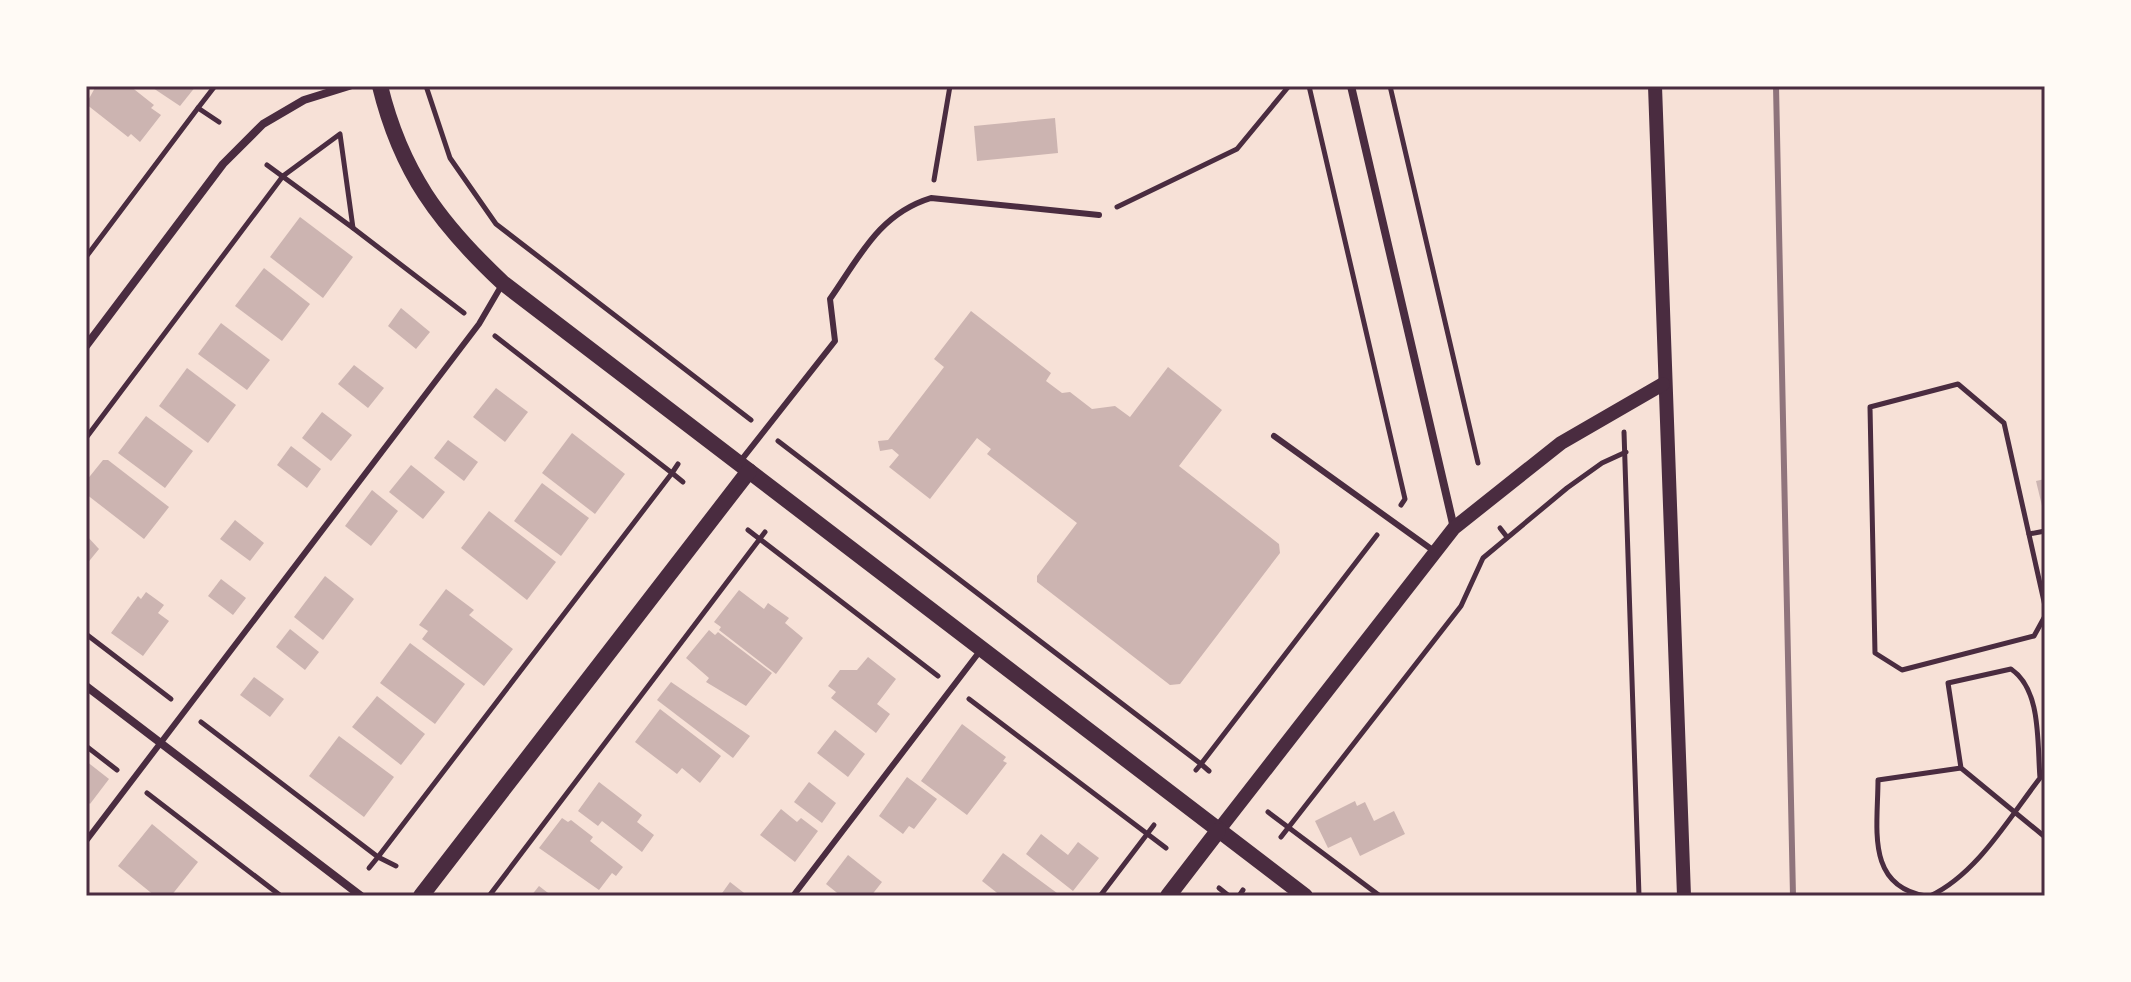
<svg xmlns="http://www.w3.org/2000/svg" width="2131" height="982" viewBox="0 0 2131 982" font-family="'Roboto Condensed',sans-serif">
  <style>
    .building { fill: #ccb4b1 }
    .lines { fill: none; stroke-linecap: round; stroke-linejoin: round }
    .path { stroke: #4a2c40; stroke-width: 5 }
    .service { stroke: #4a2c40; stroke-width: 6 }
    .minor { stroke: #4a2c40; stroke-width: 8 }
    .tertiary { stroke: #4a2c40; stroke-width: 14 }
    .secondary { stroke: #4a2c40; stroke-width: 16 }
    .rail { stroke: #8f747c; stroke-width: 6 }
    .neatline { fill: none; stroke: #4a2c40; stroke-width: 3 }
  </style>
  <rect width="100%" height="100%" fill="#f7e1d7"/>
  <g class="building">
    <path d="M96 86H130L154 105 151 108 161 115 140 142 131 134 128 137 86 104Z"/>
    <path d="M150 86H196L180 106Z"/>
    <path d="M1055 118 1058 153 977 161 974 126Z"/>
    <path d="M300 217 353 257 323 298 270 257Z"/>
    <path d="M264 268 310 304 282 341 235 306Z"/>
    <path d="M401 308 430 332 416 349 388 326Z"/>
    <path d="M971 311 1051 373 1046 381 1062 393 1070 392 1092 409 1115 406 1130 417 1168 367 1222 410 1179 466 1279 544 1280 553 1180 684 1170 685 1037 582V576L1077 523 987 454 991 449 977 438 930 499 889 467 899 455 892 449 880 451 878 441 888 440 944 367 934 359Z"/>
    <path d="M221 323 270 360 247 390 198 354Z"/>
    <path d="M354 365 384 388 368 408 338 384Z"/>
    <path d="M187 368 236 405 208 443 159 406Z"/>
    <path d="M496 388 528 412 505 442 473 417Z"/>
    <path d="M322 412 352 435 331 461 302 438Z"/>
    <path d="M146 416 193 451 165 488 118 453Z"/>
    <path d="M572 433 625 474 595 514 542 473Z"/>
    <path d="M448 440 478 462 464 481 434 458Z"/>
    <path d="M291 446 321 469 307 488 277 465Z"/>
    <path d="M103 460H108L169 507 144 539 86 494V481Z"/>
    <path d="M411 465 445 492 423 519 389 492Z"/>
    <path d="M2045 479V514H2044L2036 481Z"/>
    <path d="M542 483 589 518 561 556 514 521Z"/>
    <path d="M372 490 398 511 371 546 345 526Z"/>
    <path d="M489 511 556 562 527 600 461 548Z"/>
    <path d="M235 520 264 543 250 561 220 539Z"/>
    <path d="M86 535 99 549 86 565Z"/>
    <path d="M325 576 354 599 323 640 294 617Z"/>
    <path d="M221 579 246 598 233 615 208 596Z"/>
    <path d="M446 589 474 610 469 615 513 649 484 686 422 639 428 631 419 625Z"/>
    <path d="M739 590 764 609 768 603 789 618 785 623 803 638 776 674 719 630 721 627 714 622Z"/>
    <path d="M146 592 164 605 158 613 169 621 143 656 111 633 138 596 141 599Z"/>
    <path d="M290 629 319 652 305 670 276 647Z"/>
    <path d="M709 630 715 635 718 632 772 673 746 706 706 682 709 678 686 658Z"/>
    <path d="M410 643 465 684 435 724 380 683Z"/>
    <path d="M868 657 896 679 877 704 890 714 876 733 831 698 836 692 828 686 840 670H857Z"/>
    <path d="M254 677 284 699 270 717 240 695Z"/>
    <path d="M671 682 750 736 733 758 657 700Z"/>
    <path d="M377 696 425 734 401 765 352 727Z"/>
    <path d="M660 709 721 756 700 783 682 768 677 774 635 742Z"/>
    <path d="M962 724 1006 757 1003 761 1007 763 967 815 921 781Z"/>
    <path d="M835 730 865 754 848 777 817 753Z"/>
    <path d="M339 736 394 777 364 817 309 776Z"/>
    <path d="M86 761 109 779 90 804 86 800Z"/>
    <path d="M907 777 937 799 914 829 909 826 903 834 879 816Z"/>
    <path d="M599 782 642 815 637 822 654 835 642 852 602 821 598 826 578 811Z"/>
    <path d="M809 782 836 803 822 823 794 802Z"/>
    <path d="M1355 801 1357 806 1365 802 1374 821 1394 811 1405 834 1360 856 1351 837 1328 848 1315 821Z"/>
    <path d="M781 809 797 822 801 818 818 831 795 862 760 835Z"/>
    <path d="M562 818 568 822 571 820 593 837 590 841 623 867 616 876 612 873 599 890 539 848Z"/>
    <path d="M152 824 198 862 171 896H155L118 866Z"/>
    <path d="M1041 834 1068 855 1078 842 1099 858 1073 891 1026 854Z"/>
    <path d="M1003 853 1061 896H1001L982 881Z"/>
    <path d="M848 855 882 882 871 896H841L826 884Z"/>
    <path d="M730 882 748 896H720Z"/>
    <path d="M539 886 552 896H531Z"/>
  </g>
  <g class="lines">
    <g class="path">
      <path d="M215 86 198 108 219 122"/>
      <path d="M426 86 450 158 496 224 751 420"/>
      <path d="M1309 86 1405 499 1401 505"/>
      <path d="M1390 86 1478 463"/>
      <path d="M934 180 950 86"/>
      <path d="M1117 207 1237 149 1289 86"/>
      <path d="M353 228 464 313"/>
      <path d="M86 257 198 108"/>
      <path d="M1624 432 1639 896"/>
      <path d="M86 438 283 176 340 134 353 228 267 165"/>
      <path d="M778 441 1201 764 1377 535"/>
      <path d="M678 464 672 473 683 482"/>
      <path d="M1500 528 1507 537"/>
      <path d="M748 530 938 676"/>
      <path d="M2029 534 2045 531"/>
      <path d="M2045 606 2004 423 1958 384 1870 407 1875 653 1902 670 2034 636 2045 616"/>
      <path d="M86 634 171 699"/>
      <path d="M969 699 1166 848"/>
      <path d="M201 722 378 857 672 473 495 336"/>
      <path d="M86 746 117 770"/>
      <path d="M1196 770 1201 764 1209 771"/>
      <path d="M147 793 281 896"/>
      <path d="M1268 812 1380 896"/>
      <path d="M1281 837 1461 606 1483 558 1567 488 1602 463 1626 452"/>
      <path d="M369 868 378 857 396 866"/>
      <path d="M1219 888 1229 896"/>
      <path d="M489 896 765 532"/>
      <path d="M1100 896 1154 825"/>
      <path d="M1239 896 1243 890"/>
      <path d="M1926 896C1865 886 1878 827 1878 780L1961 768"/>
      <path d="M1930 896C1977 874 2009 818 2040 778 2037 744 2042 690 2011 669L1948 683 1961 768 2045 837"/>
    </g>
    <g class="service">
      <path d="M1274 436 1434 551"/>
      <path d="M739 463 835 341 830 299C860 256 879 214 931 198L1099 215"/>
      <path d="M86 841 479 324 503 283"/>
      <path d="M793 896 980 651"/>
    </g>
    <g class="minor">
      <path d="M1351 86 1454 528"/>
      <path d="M86 346 223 164 263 124 304 100 349 86"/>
      <path d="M86 686 361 896"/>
    </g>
    <g class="tertiary">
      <path d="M1655 86 1684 896"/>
      <path d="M1218 831 1454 528 1561 443 1663 384"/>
    </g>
    <g class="secondary">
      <path d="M380 86C401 172 439 223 503 283L1305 896"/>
      <path d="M421 896 749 471"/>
      <path d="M1168 896 1218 831"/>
    </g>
    <path class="rail" d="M1776 86 1793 896"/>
  </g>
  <rect width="2131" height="982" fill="none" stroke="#fffaf5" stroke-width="176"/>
  <rect x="88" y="88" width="1955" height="806" class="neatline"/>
</svg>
